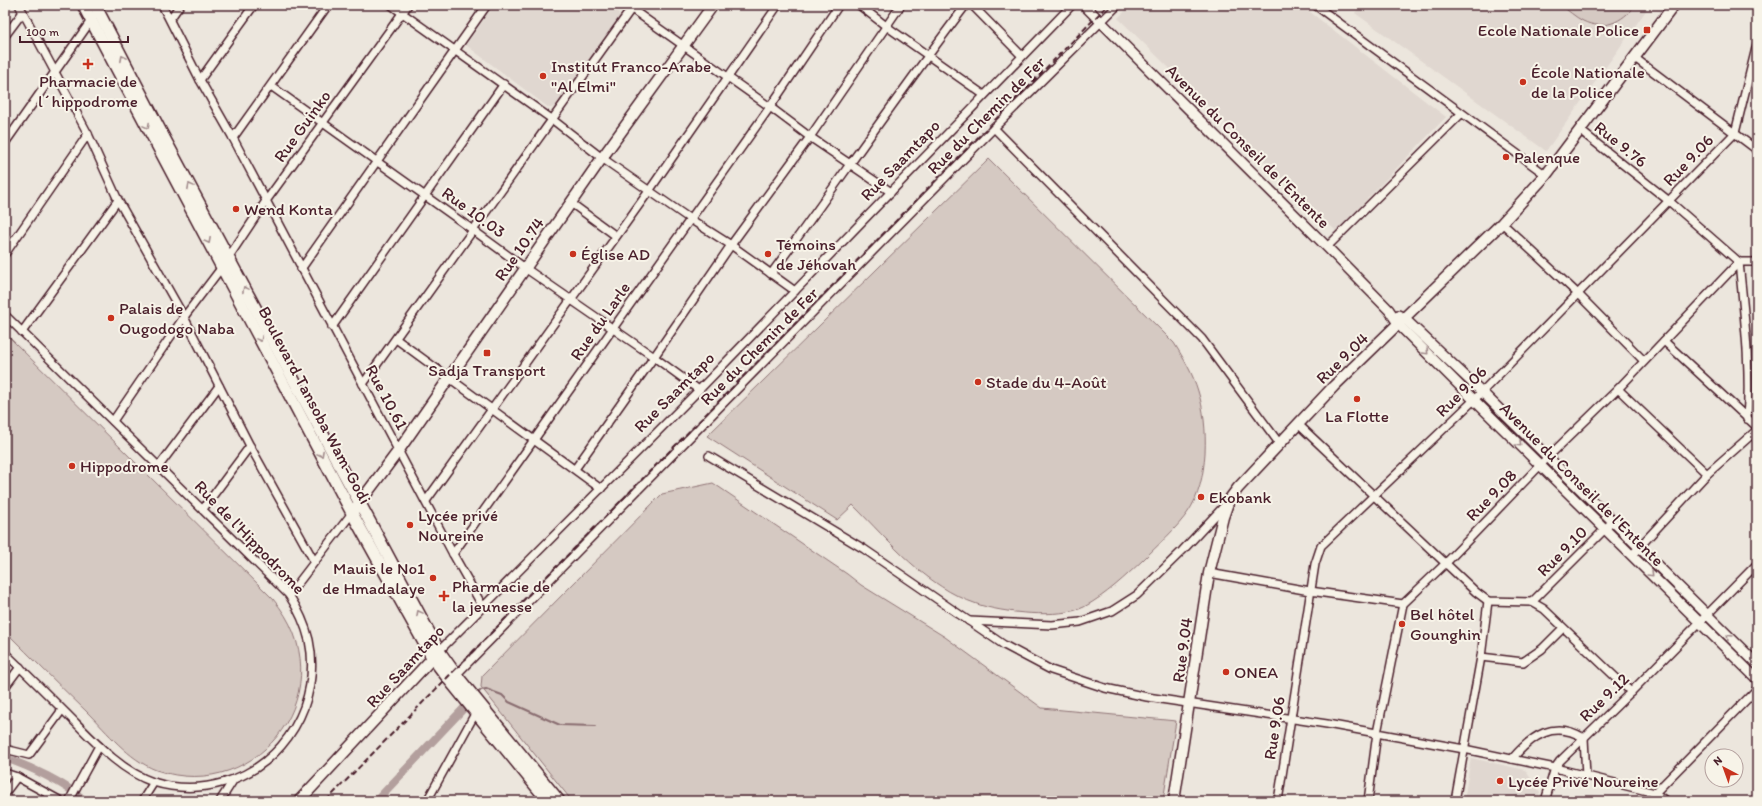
<svg xmlns="http://www.w3.org/2000/svg" width="1762" height="806" viewBox="0 0 1762 806" font-family="Itim,sans-serif">
  <style>
    .built { fill: #e0d7d0 }
    .green { fill: #d5c9c2; stroke: #907476 }
    .lines { fill: none; stroke-linecap: round; stroke-linejoin: round }
    .stream { stroke: #896c6f; stroke-width: 2 }
    .canal { stroke: #b39f9d; stroke-width: 8 }
    .minor-casing { stroke: #4a1f2b; stroke-width: 10 }
    .tertiary-casing { stroke: #4a1f2b; stroke-width: 12 }
    .secondary-casing { stroke: #4a1f2b; stroke-width: 13 }
    .primary-casing { stroke: #4a1f2b; stroke-width: 14 }
    .minor { stroke: #f7f3e8; stroke-width: 7 }
    .tertiary { stroke: #f7f3e8; stroke-width: 9 }
    .secondary { stroke: #f7f3e8; stroke-width: 10 }
    .primary { stroke: #f7f3e8; stroke-width: 11 }
    .rail { stroke: #4a1f2b; stroke-width: 2; stroke-dasharray: 6 3; stroke-linecap: butt }
    .oneway { stroke: #a0898a }
    .poi-dot { fill: #c8321e; stroke: #f7f3e8; stroke-width: 1.5 }
    .labels { text-anchor: middle; stroke-width: 4; stroke-linejoin: round; paint-order: stroke }
    .poi-label { font-size: 17px; fill: #4a1f2b; stroke: #f7f3e8; text-anchor: start }
    .street-label { font-size: 17px; fill: #4a1f2b; stroke: #f7f3e8 }
  </style>
  <rect width="100%" height="100%" fill="#ece6dd"/>
  <filter id="ink" filterUnits="userSpaceOnUse"><feTurbulence type="fractalNoise" baseFrequency=".025" numOctaves="2"/><feDisplacementMap in="SourceGraphic" scale="8" xChannelSelector="R" yChannelSelector="G"/><feConvolveMatrix kernelMatrix="1 2 1 2 8 2 1 2 1" color-interpolation-filters="sRGB"/></filter>
  <g filter="url(#ink)">
    <g class="built">
      <path d="M494 5H609L618 11 620 17 556 107 549 108 466 45Z"/>
      <path d="M1131 5H1301L1446 117 1336 231 1118 18Z"/>
      <path d="M1361 5H1650L1546 151 1355 13Z"/>
      <path d="M1471 758 1525 770 1540 792 1537 801H1464Z"/>
    </g>
    <g class="green">
      <path d="M1560 5H1635C1623 22 1603 31 1583 21 1575 17 1568 10 1560 5Z"/>
      <path d="M989 159 1174 343C1184 359 1193 374 1198 391 1209 425 1209 482 1188 512 1178 527 1156 547 1143 560 1125 577 1106 595 1084 607 1060 619 1002 613 977 604 926 587 890 542 853 505L837 520 707 436Z"/>
      <path d="M5 333 273 599C347 685 261 806 156 770 128 759 108 733 87 712 59 685 32 658 5 631Z"/>
      <path d="M713 483 847 574 861 585 945 637 1042 708 1176 721 1163 801H572L481 687 482 676 662 494Z"/>
    </g>
    <g class="lines">
      <path class="stream" d="M478 693 481 690 486 689 502 695 509 702 560 725 595 726"/>
      <g class="canal">
        <path d="M5 758C29 766 67 784 85 801"/>
        <path d="M376 801 465 707"/>
      </g>
      <defs>
        <g id="minor">
          <path d="M19 5 88 134 118 200 184 317 250 446 314 561"/>
          <path d="M162 5 200 80 233 138 453 554 483 607"/>
          <path d="M391 5 553 120 602 158 690 219 731 245 795 291"/>
          <path d="M626 5 770 107 810 137 891 192"/>
          <path d="M859 5 886 26 984 95"/>
          <path d="M972 5 1022 56"/>
          <path d="M1315 5 1546 175"/>
          <path d="M170 19 180 5"/>
          <path d="M5 36 23 12"/>
          <path d="M1635 58 1757 150"/>
          <path d="M200 80 254 5"/>
          <path d="M271 86 473 230 525 268 654 357 699 390"/>
          <path d="M994 128 1202 339 1279 443"/>
          <path d="M1581 131 1669 201 1739 262H1757"/>
          <path d="M233 138 328 5"/>
          <path d="M5 143 102 5"/>
          <path d="M571 203 616 236"/>
          <path d="M1502 223 1578 294 1644 361"/>
          <path d="M1327 247 1461 114"/>
          <path d="M5 254 88 134"/>
          <path d="M1739 262C1744 314 1751 367 1747 419"/>
          <path d="M301 269 487 5"/>
          <path d="M771 274C837 184 899 93 966 5"/>
          <path d="M5 315 289 595C298 609 305 623 309 640 322 701 285 765 225 782 202 789 176 789 153 782 120 771 91 738 68 715 47 694 26 673 5 653"/>
          <path d="M332 327 504 84"/>
          <path d="M22 332 118 200"/>
          <path d="M396 339 601 489"/>
          <path d="M1664 341 1757 427"/>
          <path d="M363 384 634 5"/>
          <path d="M1618 389 1707 474"/>
          <path d="M113 421 184 317 222 267 266 201 408 5"/>
          <path d="M1299 425 1476 592 1488 601 1532 602 1544 609 1631 692"/>
          <path d="M709 456 864 549 1004 645 1051 670 1105 688 1147 697 1327 724 1464 749 1555 768 1655 793 1666 801"/>
          <path d="M159 466 219 386"/>
          <path d="M575 469 654 357 731 245 810 137 901 5"/>
          <path d="M426 501 649 191 778 5"/>
          <path d="M203 509 250 446"/>
          <path d="M453 554 770 107 839 5"/>
          <path d="M1632 555 1707 474 1757 430"/>
          <path d="M1209 573 1310 591 1403 604"/>
          <path d="M289 595 352 513"/>
          <path d="M1532 602 1613 521"/>
          <path d="M969 621 1052 625 1080 622 1112 611 1137 595 1182 551 1226 504"/>
          <path d="M439 651 699 390 1072 5"/>
          <path d="M1481 657 1523 662 1542 649 1563 628"/>
          <path d="M456 675 994 128 1118 5"/>
          <path d="M5 687 20 667"/>
          <path d="M5 749 29 755 62 710"/>
          <path d="M1512 759C1532 735 1554 720 1584 738L1586 776"/>
          <path d="M5 773 17 777 61 801"/>
          <path d="M5 793 17 777"/>
          <path d="M69 801 99 746"/>
          <path d="M142 801 154 782"/>
          <path d="M220 801 234 779"/>
          <path d="M427 801 476 712"/>
          <path d="M1278 801 1315 564 1321 546 1474 400 1735 133 1757 44"/>
          <path d="M1368 801 1377 733 1403 604 1445 564 1548 457 1618 389 1739 262"/>
          <path d="M1455 801 1481 657 1488 601"/>
          <path d="M1545 801 1555 768 1560 761 1631 692 1757 564"/>
          <path d="M1652 801 1655 793 1757 689"/>
        </g>
        <g id="tertiary">
          <path d="M1084 5 1327 247 1389 310 1399 325 1474 400 1757 679"/>
          <path d="M1398 315 1405 319 1482 392 1757 664"/>
        </g>
        <g id="secondary">
          <path d="M352 513 399 450 602 158 713 5"/>
          <path d="M299 801 438 652"/>
          <path d="M1174 801 1209 573 1223 517 1229 500 1238 488 1334 386 1502 223 1546 175 1674 5"/>
        </g>
        <g id="primary">
          <path d="M83 5 352 513 432 657 447 677 548 801"/>
          <path d="M95 5 162 134 439 651 456 675 559 801"/>
        </g>
      </defs>
      <use href="#minor" class="minor-casing"/>
      <use href="#tertiary" class="tertiary-casing"/>
      <use href="#secondary" class="secondary-casing"/>
      <use href="#primary" class="primary-casing"/>
      <use href="#minor" class="minor"/>
      <use href="#tertiary" class="tertiary"/>
      <use href="#secondary" class="secondary"/>
      <use href="#primary" class="primary"/>
      <path class="rail" d="M326 801 1108 5"/>
    </g>
    <defs><path id="oneway-chevron" d="M-2-3.5L2.5 0L-2 3.5" fill="none" stroke-width="1.6" stroke-linecap="round" stroke-linejoin="round"/></defs>
    <g class="oneway">
      <use href="#oneway-chevron" transform="translate(123 58) rotate(-118)"/>
      <use href="#oneway-chevron" transform="translate(147 126) rotate(62)"/>
      <use href="#oneway-chevron" transform="translate(190 186) rotate(-118)"/>
      <use href="#oneway-chevron" transform="translate(208 241) rotate(62)"/>
      <use href="#oneway-chevron" transform="translate(245 289) rotate(-118)"/>
      <use href="#oneway-chevron" transform="translate(260 339) rotate(62)"/>
      <use href="#oneway-chevron" transform="translate(1426 352) rotate(45)"/>
      <use href="#oneway-chevron" transform="translate(1519 444) rotate(44)"/>
      <use href="#oneway-chevron" transform="translate(321 454) rotate(62)"/>
      <use href="#oneway-chevron" transform="translate(1651 574) rotate(45)"/>
      <use href="#oneway-chevron" transform="translate(419 613) rotate(-118)"/>
      <use href="#oneway-chevron" transform="translate(1729 637) rotate(-135)"/>
    </g>
  </g>
  <g class="poi-dot">
    <rect x="1643" y="26" width="8" height="8" rx="2"/>
    <path d="M86 58h4v4h4v4h-4v4h-4v-4h-4v-4h4z"/>
    <circle cx="543" cy="76" r="4"/>
    <circle cx="1523" cy="82" r="4"/>
    <circle cx="1506" cy="157" r="4"/>
    <circle cx="236" cy="209" r="4"/>
    <circle cx="573" cy="254" r="4"/>
    <circle cx="768" cy="254" r="4"/>
    <circle cx="111" cy="318" r="4"/>
    <rect x="483" y="349" width="8" height="8" rx="2"/>
    <circle cx="978" cy="382" r="4"/>
    <circle cx="1357" cy="399" r="4"/>
    <circle cx="72" cy="466" r="4"/>
    <circle cx="1201" cy="497" r="4"/>
    <circle cx="410" cy="525" r="4"/>
    <circle cx="433" cy="578" r="4"/>
    <path d="M442 590h4v4h4v4h-4v4h-4v-4h-4v-4h4z"/>
    <circle cx="1402" cy="624" r="4"/>
    <circle cx="1226" cy="672" r="4"/>
    <circle cx="1500" cy="781" r="4"/>
  </g>
  <g class="labels">
    <g class="poi-label">
      <text x="1639" y="36" text-anchor="end">Ecole Nationale Police</text>
      <text x="551" y="72">Institut Franco-Arabe<tspan x="551" dy="20">"Al Elmi"</tspan></text>
      <text x="1531" y="78">École Nationale<tspan x="1531" dy="20">de la Police</tspan></text>
      <text x="88" y="87" text-anchor="middle">Pharmacie de<tspan x="88" dy="20">l´hippodrome</tspan></text>
      <text x="1514" y="163">Palenque</text>
      <text x="244" y="215">Wend Konta</text>
      <text x="776" y="250">Témoins<tspan x="776" dy="20">de Jéhovah</tspan></text>
      <text x="581" y="260">Église AD</text>
      <text x="119" y="314">Palais de<tspan x="119" dy="20">Ougodogo Naba</tspan></text>
      <text x="487" y="376" text-anchor="middle">Sadja Transport</text>
      <text x="986" y="388">Stade du 4-Août</text>
      <text x="1357" y="422" text-anchor="middle">La Flotte</text>
      <text x="80" y="472">Hippodrome</text>
      <text x="1209" y="503">Ekobank</text>
      <text x="418" y="521">Lycée privé<tspan x="418" dy="20">Noureine</tspan></text>
      <text x="425" y="574" text-anchor="end">Mauis le No1<tspan x="425" dy="20">de Hmadalaye</tspan></text>
      <text x="452" y="592">Pharmacie de<tspan x="452" dy="20">la jeunesse</tspan></text>
      <text x="1410" y="620">Bel hôtel<tspan x="1410" dy="20">Gounghin</tspan></text>
      <text x="1234" y="678">ONEA</text>
      <text x="1508" y="787">Lycée Privé Noureine</text>
    </g>
    <g class="street-label">
      <text transform="translate(986 115) rotate(-45)" y="6">Rue du Chemin de Fer</text>
      <text transform="translate(302 126) rotate(-54)" y="6">Rue Guinko</text>
      <text transform="translate(1621 144) rotate(39)" y="6">Rue 9.76</text>
      <text transform="translate(1248 146) rotate(45)" y="6">Avenue du Conseil de l'Entente</text>
      <text transform="translate(900 160) rotate(-46)" y="6">Rue Saamtapo</text>
      <text transform="translate(1688 160) rotate(-46)" y="6">Rue 9.06</text>
      <text transform="translate(474 212) rotate(36)" y="6">Rue 10.03</text>
      <text transform="translate(519 249) rotate(-55)" y="6">Rue 10.74</text>
      <text transform="translate(600 321) rotate(-55)" y="6">Rue du Larle</text>
      <text transform="translate(759 346) rotate(-45)" y="6">Rue du Chemin de Fer</text>
      <text transform="translate(1342 358) rotate(-44)" y="6">Rue 9.04</text>
      <text transform="translate(1461 391) rotate(-45)" y="6">Rue 9.06</text>
      <text transform="translate(674 392) rotate(-45)" y="6">Rue Saamtapo</text>
      <text transform="translate(387 397) rotate(62)" y="6">Rue 10.61</text>
      <text transform="translate(315 405) rotate(62)" y="6">Boulevard Tansoba Wam-Godi</text>
      <text transform="translate(1582 484) rotate(45)" y="6">Avenue du Conseil de l'Entente</text>
      <text transform="translate(1491 495) rotate(-46)" y="6">Rue 9.08</text>
      <text transform="translate(250 537) rotate(46)" y="6">Rue de l'Hippodrome</text>
      <text transform="translate(1562 551) rotate(-45)" y="6">Rue 9.10</text>
      <text transform="translate(1182 650) rotate(-82)" y="6">Rue 9.04</text>
      <text transform="translate(405 666) rotate(-47)" y="6">Rue Saamtapo</text>
      <text transform="translate(1604 697) rotate(-44)" y="6">Rue 9.12</text>
      <text transform="translate(1274 728) rotate(-81)" y="6">Rue 9.06</text>
    </g>
  </g>
  <rect width="1762" height="806" fill="none" stroke="#f7f3e8" stroke-width="20"/>
  <rect x="10" y="10" width="1742" height="786" fill="none" stroke="#4a1f2b" stroke-width="1.5" filter="url(#ink)"/>
  <g transform="translate(1724 768) rotate(319)"><circle r="19" fill="#f7f3e8" stroke="#b29e9c"/>
  <path d="M0-3L7 15L0 10L-7 15Z" fill="#c8321e"/>
  <text y="-6" font-size="11" font-weight="bold" text-anchor="middle" fill="#4a1f2b">N</text>
  </g>
  <path d="M20 36v6h108v-6" fill="none" stroke="#4a1f2b" stroke-width="2"/>
  <text x="26" y="36" font-size="12" fill="#4a1f2b" stroke="#f7f3e8" stroke-width="3" paint-order="stroke">100 m</text>
</svg>
